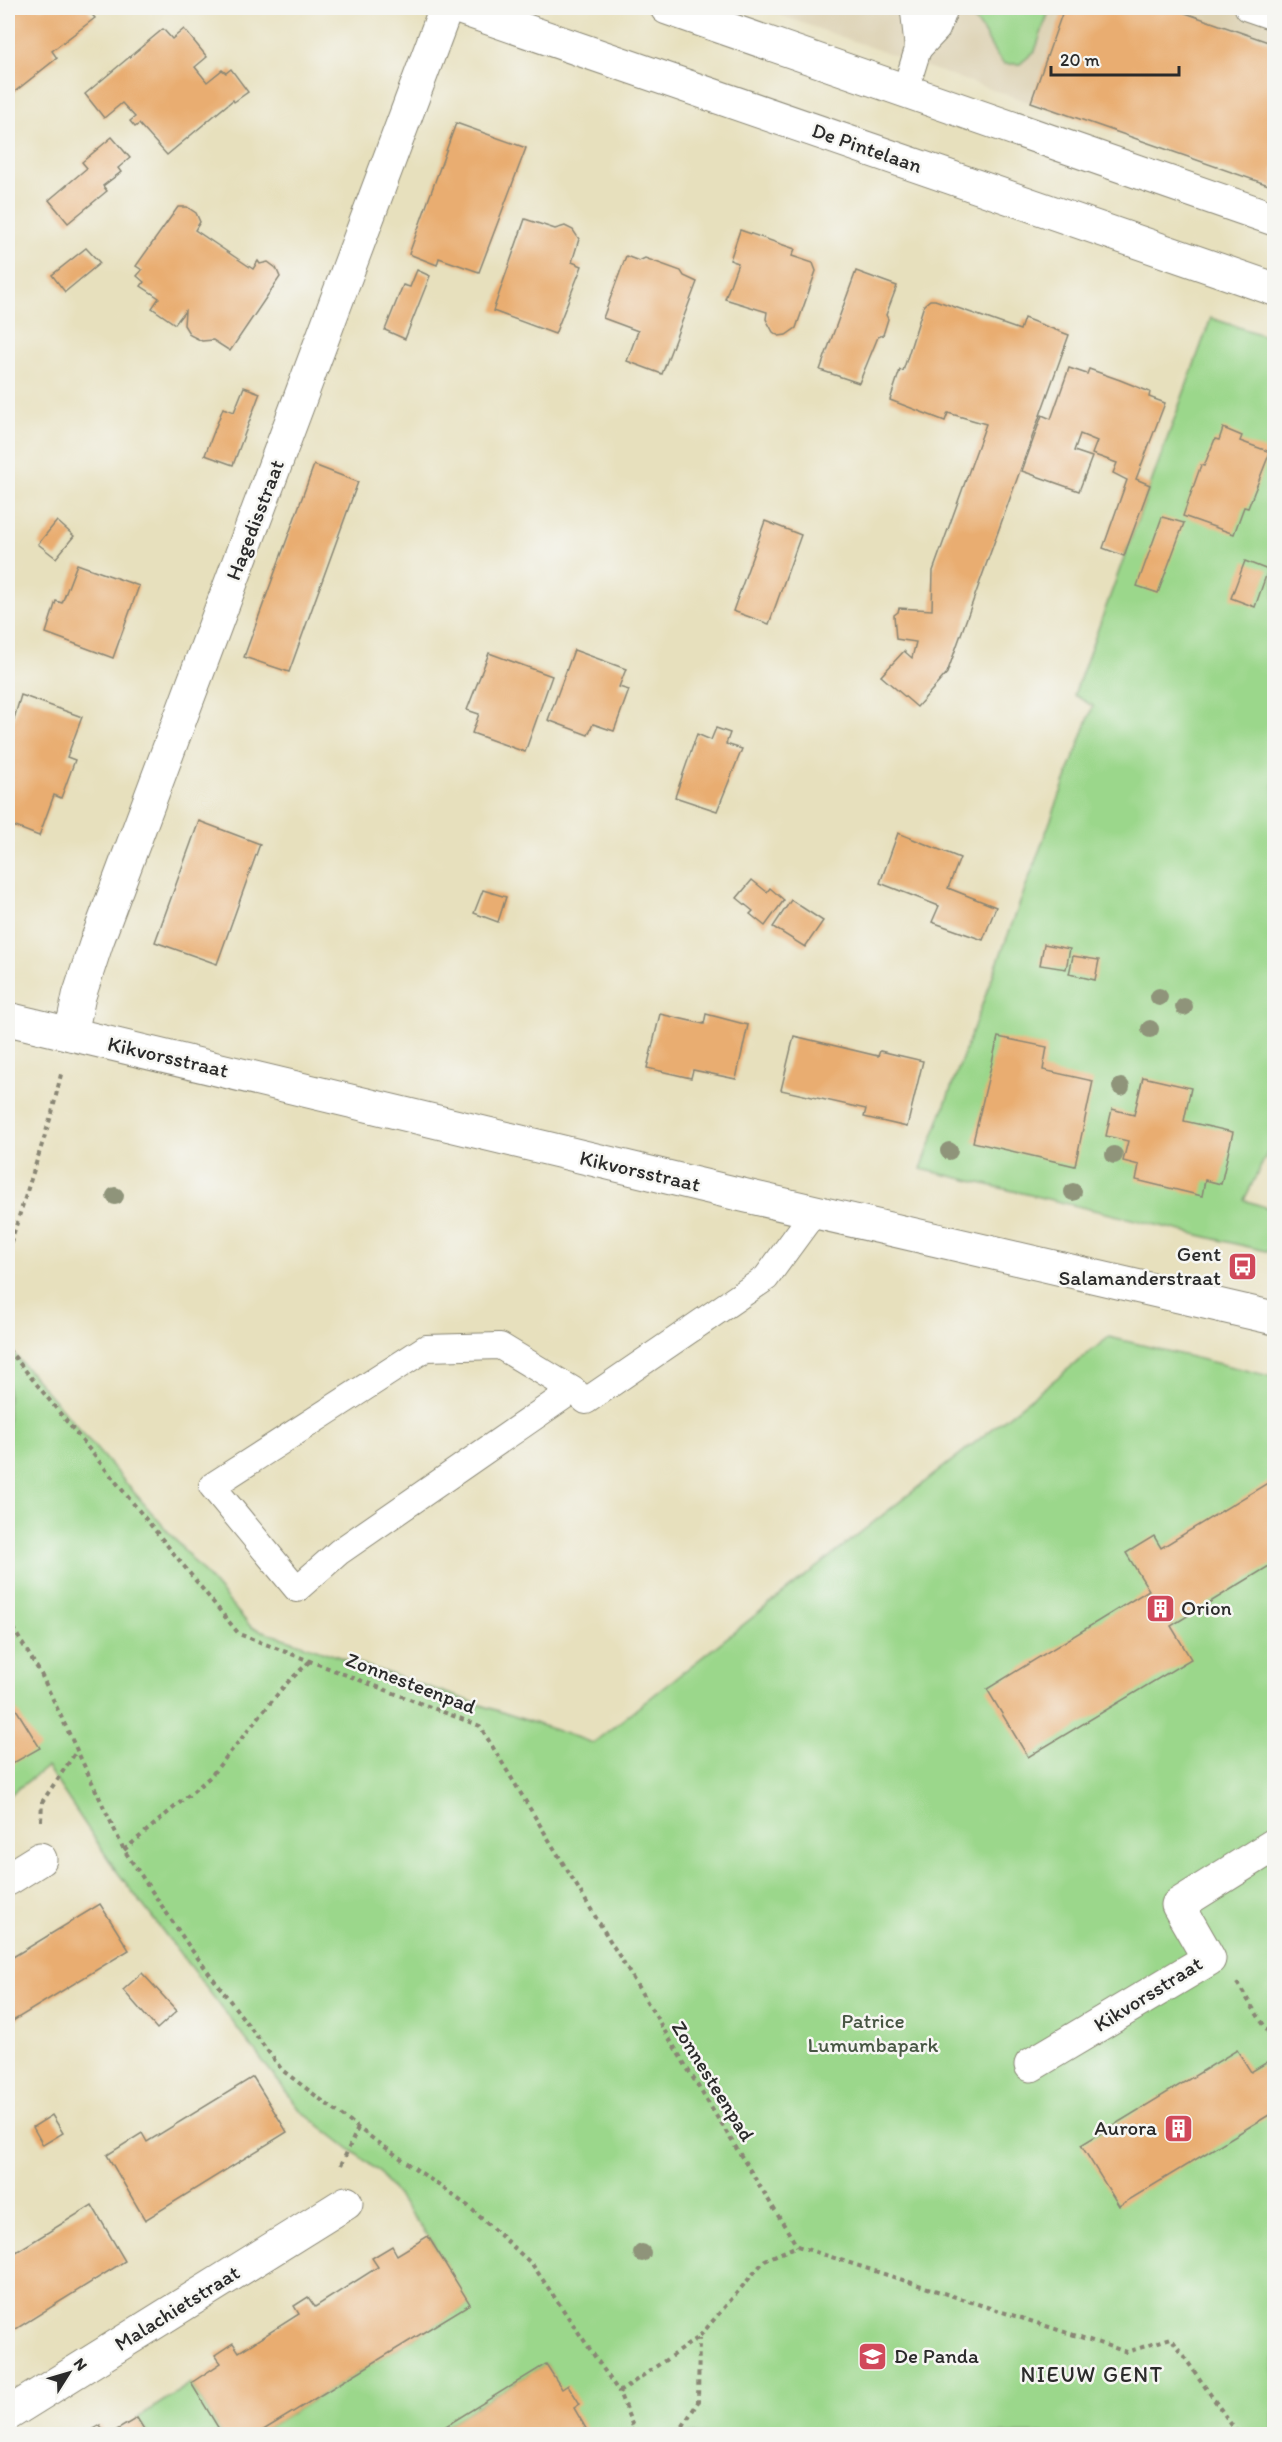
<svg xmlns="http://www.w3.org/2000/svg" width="1282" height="2442" viewBox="0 0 1282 2442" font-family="Itim,sans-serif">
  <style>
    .built { fill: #dcd0b1 }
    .green { fill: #9bd78b; stroke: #63815b; stroke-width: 1.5 }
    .building { fill: #e9ad71 }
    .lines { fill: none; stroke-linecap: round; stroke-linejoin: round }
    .lane-casing { stroke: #898674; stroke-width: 28 }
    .street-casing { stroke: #898674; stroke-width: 35 }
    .secondary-casing { stroke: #898674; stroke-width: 35 }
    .path { stroke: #898674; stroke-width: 4; stroke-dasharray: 4.5 4.5; stroke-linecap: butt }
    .lane { stroke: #fff; stroke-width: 26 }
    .street { stroke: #fff; stroke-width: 33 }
    .secondary { stroke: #fff; stroke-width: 33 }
    .tree { fill: #8f947a }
    .labels { text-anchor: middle; stroke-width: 5; stroke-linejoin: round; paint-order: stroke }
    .street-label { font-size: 21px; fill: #2b2b2b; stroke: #f6f6f2 }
    .poi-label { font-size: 21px; fill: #2b2b2b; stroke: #f6f6f2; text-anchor: end }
    .park-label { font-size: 21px; fill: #475643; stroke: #f6f6f2 }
    .neighbourhood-label { font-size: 22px; letter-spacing: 1.5px; fill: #2b2b2b; stroke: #f6f6f2 }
  </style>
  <rect width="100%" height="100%" fill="#f6f6f2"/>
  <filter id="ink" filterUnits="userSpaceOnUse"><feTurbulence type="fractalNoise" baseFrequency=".0167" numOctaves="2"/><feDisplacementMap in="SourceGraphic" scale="12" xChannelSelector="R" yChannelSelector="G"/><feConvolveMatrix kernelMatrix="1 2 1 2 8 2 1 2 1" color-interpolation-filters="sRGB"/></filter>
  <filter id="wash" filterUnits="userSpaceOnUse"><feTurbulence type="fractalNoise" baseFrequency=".008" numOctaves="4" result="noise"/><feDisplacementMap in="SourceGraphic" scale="24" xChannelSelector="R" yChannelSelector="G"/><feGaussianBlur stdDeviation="1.35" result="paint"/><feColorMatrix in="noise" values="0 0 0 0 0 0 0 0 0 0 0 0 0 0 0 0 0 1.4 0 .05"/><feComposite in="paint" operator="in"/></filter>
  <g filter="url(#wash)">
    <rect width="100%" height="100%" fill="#e7e0bd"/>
    <path class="built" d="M760 8H1274V187L915 63Z"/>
    <g class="green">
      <path d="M980 8H1050L1035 51 1020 64H1004C989 49 988 35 975 20L961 18Z"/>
      <path d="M1211 318 1274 339V1140L1244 1200 1274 1210V1253L921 1169 1093 706 1074 695Z"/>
      <path d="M1109 1337 1274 1377V2434H588L546 2364 433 2434H257L469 2304 428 2236 378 2171 301 2111 115 1869 47 1767 8 1796V1347L251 1627 593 1743Z"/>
      <path d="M191 2383 222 2434H147L137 2418Z"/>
    </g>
    <g id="blocks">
      <g class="building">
        <path d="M8 8H86L95 18 52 51 57 58 8 97V36L10 34 8 31Z"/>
        <path d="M1064 8H1171L1274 44V187L1031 102Z"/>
        <path d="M163 29 172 39 184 29 207 57 195 67 207 82 222 70 226 73 231 69 248 92 234 102 233 100 167 155 139 124 135 127 130 121 135 117 122 103 104 118 85 94Z"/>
        <path d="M456 123 526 148 479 272 439 258 437 265 409 254Z"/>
        <path d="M112 137 130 158 118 168 121 172 103 186 107 191 68 223 49 200 87 168 82 162Z"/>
        <path d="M178 207H187L196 213 200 222 195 230 226 251 253 269 258 261 260 264 268 262 276 268 280 277 230 351 213 340 202 341 190 335 184 325 185 311 175 324 152 308 159 298 141 286 144 282 137 276 142 270 136 266Z"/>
        <path d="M525 219 555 229 565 226 573 230 579 239 572 262 582 266 555 334 493 311Z"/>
        <path d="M740 230 795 249 792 256 813 263 816 271 796 328 786 335 779 336 773 332 766 319 767 312 725 299 738 263 730 260Z"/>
        <path d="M86 248 100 263 65 292 52 275Z"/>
        <path d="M626 256 639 261 645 258 681 271 684 276 697 282 662 374 627 361 638 331 603 318Z"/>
        <path d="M417 270 430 276 405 339 385 330 403 285 410 287Z"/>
        <path d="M856 271 897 286 886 315 888 319 883 335 878 337 859 383 820 370Z"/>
        <path d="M930 300H935L1020 330 1024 318 1069 335 947 673 917 707 881 676 904 651 912 658 916 642 896 639 894 615 898 612 899 608 932 610 933 571 986 424 948 413 945 421 890 400 900 370 903 371 924 305Z"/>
        <path d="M1069 368 1087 374 1089 369 1120 380 1150 392 1149 397 1165 403 1136 479 1150 485 1124 556 1103 548 1127 480 1113 473 1117 463 1092 454 1097 441 1080 434 1074 451 1092 457 1079 491 1022 471 1042 415 1051 419Z"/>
        <path d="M244 387 260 393 233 465 205 455 223 408 234 412Z"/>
        <path d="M1223 428 1242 436 1240 441 1270 452 1248 508 1244 507 1234 534 1183 516 1201 465 1204 466 1215 439 1219 440Z"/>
        <path d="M314 465 358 482 289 672 244 657Z"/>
        <path d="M1162 517 1184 523 1158 593 1137 586Z"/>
        <path d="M57 521 74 536 56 558 38 544Z"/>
        <path d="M765 521 801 535 769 624 733 611Z"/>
        <path d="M1245 561 1268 570 1255 607 1231 598Z"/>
        <path d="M77 564 139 586 113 658 46 633 56 601 62 603Z"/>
        <path d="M574 650 626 669 619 687 629 690 614 731 593 724 588 735 548 720Z"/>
        <path d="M489 653 552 676 525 752 472 733 479 714 467 710Z"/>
        <path d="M21 695 82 717 67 757 75 760 61 798 54 795 39 836 8 824V739Z"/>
        <path d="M716 728 730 733 726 744 742 749 717 811 675 797 697 734 711 740Z"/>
        <path d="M199 821 260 844 217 964 155 942Z"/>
        <path d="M898 833 960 858 948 888 996 907 983 940 932 922 939 906 880 883Z"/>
        <path d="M752 880 767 892 770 888 784 900 765 926 750 914 753 911 737 898Z"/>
        <path d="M483 890 506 897 498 922 474 913Z"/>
        <path d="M791 900 823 921 805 947 773 927Z"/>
        <path d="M1044 944 1070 949 1066 969 1040 965Z"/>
        <path d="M1073 956 1099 960 1095 980 1069 974Z"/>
        <path d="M660 1014 704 1024 706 1014 748 1025 736 1079 693 1070 691 1078 647 1068Z"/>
        <path d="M794 1036 878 1056 880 1051 923 1061 907 1127 864 1117 866 1109 781 1090Z"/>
        <path d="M998 1037 1047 1047 1043 1070 1093 1081 1075 1166 973 1142Z"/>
        <path d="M1143 1077 1191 1088 1184 1121 1233 1132 1221 1184 1205 1180 1202 1196 1136 1180 1139 1165 1123 1161 1128 1141 1106 1136 1112 1109 1134 1115Z"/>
        <path d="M1274 1479V1563L1171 1626 1191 1659 1028 1757 987 1689 1149 1590 1126 1553 1154 1536 1161 1548Z"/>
        <path d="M8 1696 40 1748 8 1766Z"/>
        <path d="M100 1904 129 1950 8 2024V1960Z"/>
        <path d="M142 1973 177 2011 157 2029 123 1990Z"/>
        <path d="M1237 2050 1251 2072 1274 2058V2112L1119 2206 1081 2145Z"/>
        <path d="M253 2077 287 2132 145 2220 107 2155 142 2133 147 2142Z"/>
        <path d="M52 2115 63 2133 43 2145 33 2127Z"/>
        <path d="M92 2205 125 2261 8 2334V2257Z"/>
        <path d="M428 2236 470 2304 257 2434H222L191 2383 221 2363 215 2355 233 2343 239 2352 299 2314 294 2306 308 2297 315 2307 378 2267 372 2258 392 2246 397 2255Z"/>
        <path d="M546 2364 562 2389 568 2385 580 2404 574 2408 588 2432 584 2434H433Z"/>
        <path d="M137 2418 147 2434H110Z"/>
        <path d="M100 2425 106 2434H84Z"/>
      </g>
    </g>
  </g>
  <g filter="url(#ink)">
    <use href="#blocks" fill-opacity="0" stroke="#898674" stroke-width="1.5"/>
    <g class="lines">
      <defs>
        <g id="lane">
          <path d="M1248 8 1274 17"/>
          <path d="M918 49 937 29 945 8"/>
          <path d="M905 91 918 49 914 12 916 8"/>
          <path d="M573 1390 500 1346 426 1348 212 1486 297 1589 339 1552 573 1390 586 1401 766 1278 815 1211"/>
        </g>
        <g id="street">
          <path d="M8 1019 738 1194 1274 1318"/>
          <path d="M71 1034 79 996 97 941 446 8"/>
          <path d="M8 1879 40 1859"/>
          <path d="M1031 2065 1209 1959 1178 1905 1274 1845"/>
          <path d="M8 2414 346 2203"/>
        </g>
        <g id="secondary">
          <path d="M460 8 1274 289"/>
          <path d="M667 8 1274 219"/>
        </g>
      </defs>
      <use href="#lane" class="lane-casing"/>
      <use href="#street" class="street-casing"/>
      <use href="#secondary" class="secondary-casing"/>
      <g class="path">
        <path d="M8 1251 52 1113 62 1070"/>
        <path d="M8 1349 239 1634 480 1726 704 2096 797 2246"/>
        <path d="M8 1620 41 1674 124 1850 191 1949 282 2070 358 2128 468 2206 532 2264 619 2392"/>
        <path d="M41 1821 42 1802 76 1752"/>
        <path d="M124 1850 210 1777 285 1685 310 1661"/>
        <path d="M1237 1983 1274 2041"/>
        <path d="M341 2165 358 2128"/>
        <path d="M626 2434 632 2427"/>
        <path d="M636 2434 619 2392 699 2337 765 2260 797 2246 1127 2352 1171 2338 1238 2434"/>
        <path d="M678 2434 698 2402 699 2338"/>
      </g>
      <use href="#lane" class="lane"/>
      <use href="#street" class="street"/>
      <use href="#secondary" class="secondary"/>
    </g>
    <g class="tree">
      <circle cx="1159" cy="997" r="9"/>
      <circle cx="1184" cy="1007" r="9"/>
      <circle cx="1150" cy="1029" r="9"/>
      <circle cx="1121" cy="1087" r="9"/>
      <circle cx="949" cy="1151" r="9"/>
      <circle cx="1114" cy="1155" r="9"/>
      <circle cx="1073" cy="1192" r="9"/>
      <circle cx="115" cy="1196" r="9"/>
      <circle cx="642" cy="2253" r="9"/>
    </g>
  </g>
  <defs>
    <symbol id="bus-square" viewBox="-11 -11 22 22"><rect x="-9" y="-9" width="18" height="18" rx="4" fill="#d1495b" stroke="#f6f6f2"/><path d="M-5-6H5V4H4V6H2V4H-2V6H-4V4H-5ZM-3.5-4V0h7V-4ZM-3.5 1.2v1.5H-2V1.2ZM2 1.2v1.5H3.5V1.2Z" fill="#fff"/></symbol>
    <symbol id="building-square" viewBox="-11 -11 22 22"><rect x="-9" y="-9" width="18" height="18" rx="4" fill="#d1495b" stroke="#f6f6f2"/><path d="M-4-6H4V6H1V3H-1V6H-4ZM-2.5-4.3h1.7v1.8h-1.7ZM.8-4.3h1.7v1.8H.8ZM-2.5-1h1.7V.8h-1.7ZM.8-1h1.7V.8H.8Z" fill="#fff"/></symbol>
    <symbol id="school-square" viewBox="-11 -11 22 22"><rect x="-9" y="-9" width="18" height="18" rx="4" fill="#d1495b" stroke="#f6f6f2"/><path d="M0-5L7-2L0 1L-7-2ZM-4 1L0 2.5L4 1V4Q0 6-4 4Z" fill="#fff"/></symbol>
  </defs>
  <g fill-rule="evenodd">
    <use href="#bus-square" x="1226" y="1250" width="33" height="33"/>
    <use href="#building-square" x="1144" y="1592" width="33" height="33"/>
    <use href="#building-square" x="1162" y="2112" width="33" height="33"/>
    <use href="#school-square" x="856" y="2340" width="33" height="33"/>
  </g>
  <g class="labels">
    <g class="street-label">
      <text transform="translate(867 148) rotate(19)" y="7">De Pintelaan</text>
      <text transform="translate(255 520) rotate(-69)" y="7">Hagedisstraat</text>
      <text transform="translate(168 1057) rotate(13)" y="7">Kikvorsstraat</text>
      <text transform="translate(640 1171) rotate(13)" y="7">Kikvorsstraat</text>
      <text transform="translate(411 1683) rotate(21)" y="7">Zonnesteenpad</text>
      <text transform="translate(1148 1994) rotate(-32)" y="7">Kikvorsstraat</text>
      <text transform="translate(713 2081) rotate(58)" y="7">Zonnesteenpad</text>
      <text transform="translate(177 2308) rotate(-32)" y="7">Malachietstraat</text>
    </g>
    <g class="poi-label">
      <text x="1221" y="1261">Gent<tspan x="1221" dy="24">Salamanderstraat</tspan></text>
      <text x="1181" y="1615" text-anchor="start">Orion</text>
      <text x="1157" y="2135">Aurora</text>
      <text x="894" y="2363" text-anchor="start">De Panda</text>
    </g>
    <g class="park-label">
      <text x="873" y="2028">Patrice<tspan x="873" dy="24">Lumumbapark</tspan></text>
    </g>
    <g class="neighbourhood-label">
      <text x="1092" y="2382">NIEUW GENT</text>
    </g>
  </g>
  <rect width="1282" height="2442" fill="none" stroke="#f6f6f2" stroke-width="30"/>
  <g transform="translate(69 2373) rotate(53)" stroke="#f6f6f2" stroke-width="4.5" paint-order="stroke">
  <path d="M0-4.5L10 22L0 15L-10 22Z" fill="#2b2b2b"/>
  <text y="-9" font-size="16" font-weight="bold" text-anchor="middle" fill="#2b2b2b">N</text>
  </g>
  <path d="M1051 66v9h128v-9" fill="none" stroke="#2b2b2b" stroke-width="3"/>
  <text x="1060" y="66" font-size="18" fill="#2b2b2b" stroke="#f6f6f2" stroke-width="4.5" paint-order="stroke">20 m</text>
</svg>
